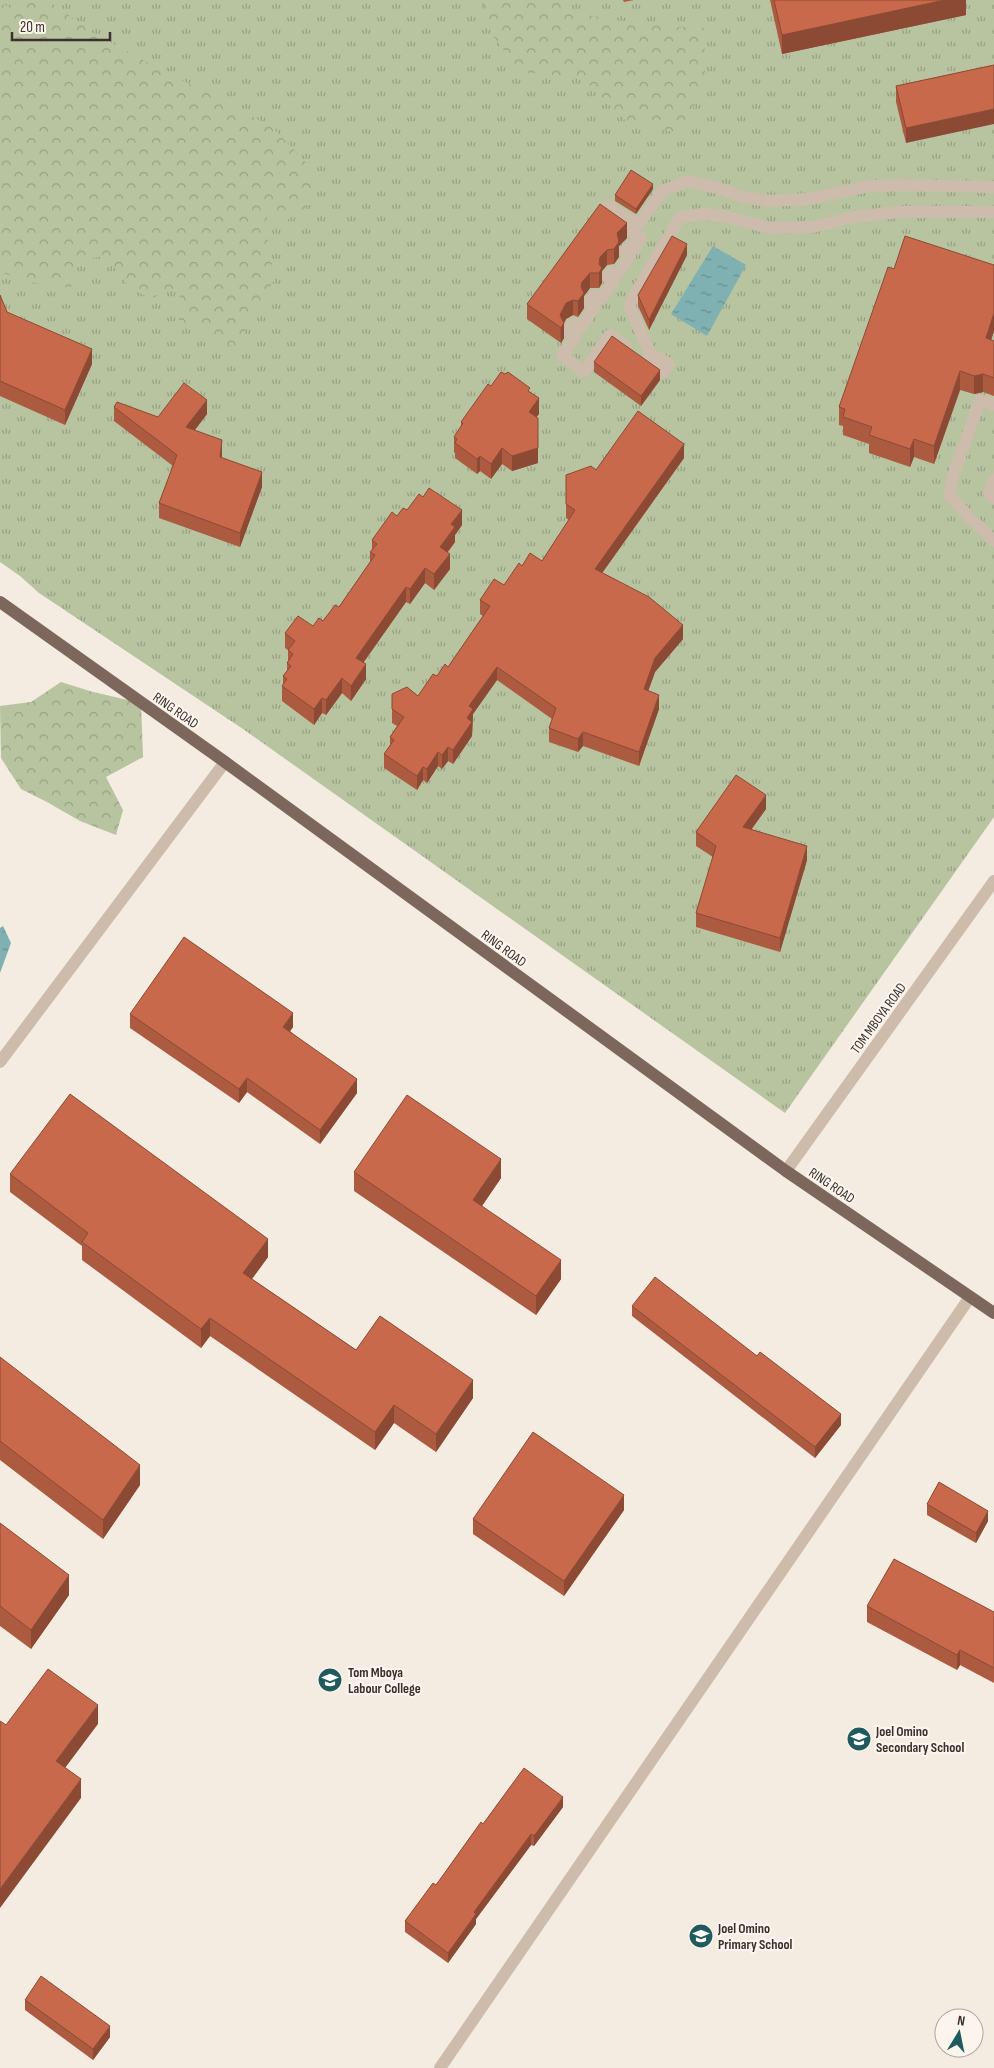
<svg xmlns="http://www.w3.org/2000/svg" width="994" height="2068" viewBox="0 0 994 2068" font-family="'Sofia Sans Condensed',sans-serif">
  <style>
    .grass { fill: url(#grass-tufts) }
    .forest { fill: url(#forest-crowns) }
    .water { fill: url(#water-ripples) }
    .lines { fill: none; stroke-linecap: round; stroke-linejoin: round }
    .minor { stroke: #cdbbac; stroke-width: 12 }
    .major { stroke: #7d675c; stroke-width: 12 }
    .wall { fill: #ac5a40 }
    .shaded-wall { fill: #8c4a34 }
    .building { fill: #c8694b; stroke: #8c4a34 }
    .labels { text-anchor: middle; stroke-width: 4.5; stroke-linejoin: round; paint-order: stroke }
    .street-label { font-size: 14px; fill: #3b302b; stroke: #fbf5ee }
    .poi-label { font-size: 14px; font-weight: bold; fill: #3b302b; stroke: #fbf5ee; text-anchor: start }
  </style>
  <defs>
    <pattern id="grass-tufts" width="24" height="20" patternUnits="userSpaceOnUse" patternTransform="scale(1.25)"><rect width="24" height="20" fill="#b8c4a0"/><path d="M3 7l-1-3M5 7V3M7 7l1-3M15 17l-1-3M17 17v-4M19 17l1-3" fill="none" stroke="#97a083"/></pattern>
    <pattern id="forest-crowns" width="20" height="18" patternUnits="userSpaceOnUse" patternTransform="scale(1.25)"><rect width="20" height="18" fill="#b8c4a0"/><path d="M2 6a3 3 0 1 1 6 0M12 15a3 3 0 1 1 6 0" fill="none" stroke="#97a083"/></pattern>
    <pattern id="water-ripples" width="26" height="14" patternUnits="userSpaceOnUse" patternTransform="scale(1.25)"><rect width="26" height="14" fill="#7fb0b2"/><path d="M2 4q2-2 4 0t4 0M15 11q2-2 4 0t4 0" fill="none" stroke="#699091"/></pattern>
  </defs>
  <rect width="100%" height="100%" fill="#f4ebe1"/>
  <path class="grass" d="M0 0H994V817L785 1113 243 729 39 593 20 576 0 562Z"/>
  <g class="forest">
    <path d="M23 0H47L95 34 167 73 238 108 274 129 312 169 310 205 287 220 267 209 268 247 275 278 236 348 179 321 180 286 150 299 127 284 106 256 77 260 71 288 30 282 0 272V6L19 5Z"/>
    <path d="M481 0H557L565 11 645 25 704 28 706 87 677 133 626 121 582 78 519 72 494 37Z"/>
    <path d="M61 682 93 692 141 703 143 757 106 777 123 810 116 835 80 821 47 802 21 789 1 758 0 706 31 702Z"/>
  </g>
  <g class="water">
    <path d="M713 246 746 265 707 336 671 314Z"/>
    <path d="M3 926 11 943 0 973V928Z"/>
  </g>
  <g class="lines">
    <g class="minor">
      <path d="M626 346 610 335 609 336 584 372 562 355 575 337 568 331 573 323 580 328 595 306 589 302 594 295 601 299 613 282 607 277 611 272 616 275 630 256 625 251 630 246 634 249 641 238 604 212 608 206 638 225 662 191 688 181 722 189 743 197 770 201 809 199 870 186 899 185 994 187"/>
      <path d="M646 361 663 373 669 364 650 353 629 305 680 217 702 214 722 216 770 228 813 227 853 217 899 212H994"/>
      <path d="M994 405 980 400 952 479 950 496 967 515 994 541"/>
      <path d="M994 479 989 493 994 498"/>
      <path d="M0 1062 225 762"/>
      <path d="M786 1171 994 881"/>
      <path d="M440 2068 970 1297"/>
    </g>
    <path class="major" d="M0 602 225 762 786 1171 994 1313"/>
  </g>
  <g class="wall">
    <path d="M623 0H634L624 2Z"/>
    <path d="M770 0H966V15L782 54Z"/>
    <path d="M994 65 906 143 896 102V86Z"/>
    <path d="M653 189 636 214 615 201V195Z"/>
    <path d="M627 223V238L619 246V257L614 264 607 265 602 271V283L599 288H590L584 296V308L578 317 573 315 566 319 564 323V338L561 343 527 319V304Z"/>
    <path d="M687 255 649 330 638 306V295Z"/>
    <path d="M994 265V331L991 340 994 341V396L983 392 974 394 960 390 934 464 914 457 910 467 869 453V444L843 435V426L839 425V407L894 269Z"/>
    <path d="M0 295 7 312 92 364 65 425 0 396Z"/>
    <path d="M594 362 660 380 641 406 594 372Z"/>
    <path d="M491 386 530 392 539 414 536 417 538 463 512 471 502 464 491 479 480 471 477 474 455 458V453L454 452V437L461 427V422Z"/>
    <path d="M114 407 158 417 207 414 195 430 222 454V458L262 487 240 547 159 518V503L173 466 114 421Z"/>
    <path d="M684 458 602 573 683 639 655 672 648 691 659 709 639 766 583 746 578 752 549 742V728L552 719 497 680 473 714 472 736 453 764 448 761 442 769 438 766 427 783 423 780 417 790 384 768V754L390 745V737L397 726 392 723V694L418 696 437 676 448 667 483 616 480 614V600L504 585 522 566 542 561 569 520 566 518V475L596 470Z"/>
    <path d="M407 510 462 525 455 535V542L448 552 450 569 434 590 425 583 410 604 406 602 363 663 366 679 351 701 342 693 326 715 322 713 314 725 282 701V686L283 685V676L287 671V663L288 661V650L285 648V633L313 626 323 621 339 607 370 562V552L372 550V540L397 516Z"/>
    <path d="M766 809 751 830 807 860 780 952 696 927V913L713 857 696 846V832Z"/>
    <path d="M130 1014 293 1027 290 1031 357 1093 320 1144 247 1092 239 1103 130 1028Z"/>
    <path d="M354 1172 501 1178 482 1206 561 1279 536 1315 354 1191Z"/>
    <path d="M10 1174 268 1257 252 1279 356 1350 473 1398 436 1452 394 1423 375 1450 210 1336 201 1348 82 1260V1246L10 1192Z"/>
    <path d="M632 1306 841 1425 815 1458 632 1316Z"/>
    <path d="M0 1357 140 1485 103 1539 0 1460Z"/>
    <path d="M927 1504 988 1521 976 1543 927 1515Z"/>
    <path d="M624 1510 564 1596 473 1534V1519Z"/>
    <path d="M0 1523 69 1595 31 1649 0 1626Z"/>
    <path d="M867 1606 994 1612V1683L960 1665 957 1670 867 1622Z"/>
    <path d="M563 1807 534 1846 531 1845 476 1919V1924L448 1963 405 1932V1921L436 1885 483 1824Z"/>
    <path d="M25 2000 110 2037 93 2060 25 2010Z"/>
  </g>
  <g class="shaded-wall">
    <path d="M945 0H966V15L782 54V35Z"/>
    <path d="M994 109V124L906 143V128Z"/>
    <path d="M653 184V189L636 214V209Z"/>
    <path d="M627 223V238L619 246V257L614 264V249L617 233Z"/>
    <path d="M687 244V255L649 330V320Z"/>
    <path d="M607 250V265L602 271V283L599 288V273L600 257Z"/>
    <path d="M590 273V288L584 296V308L578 317V301L581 287 582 282Z"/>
    <path d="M573 300V315L566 319 563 325 564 323V338L561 343 560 315 566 303Z"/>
    <path d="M994 313V331L986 356V338Z"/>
    <path d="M92 349V364L65 425V410Z"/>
    <path d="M660 370V380L641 406V396Z"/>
    <path d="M960 371V390L934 464V446Z"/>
    <path d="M983 374V392L974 394V376Z"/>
    <path d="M539 398V414L529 427V412Z"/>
    <path d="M207 400V414L186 441V427Z"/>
    <path d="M914 439V457L910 467V449Z"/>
    <path d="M222 440V454L220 471V457Z"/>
    <path d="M684 444V458L595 583V569Z"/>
    <path d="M502 448V464L491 479V464Z"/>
    <path d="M538 448V463L512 471V456Z"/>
    <path d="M480 456V471L477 474V459Z"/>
    <path d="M262 472V487L240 547V533Z"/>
    <path d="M462 510V525L455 535V542L440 562V547L451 524Z"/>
    <path d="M450 554V569L434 590V574Z"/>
    <path d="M425 568V583L410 604V589Z"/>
    <path d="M406 587V602L356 673V658Z"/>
    <path d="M683 625V639L655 672 644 703V689L655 658Z"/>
    <path d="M366 664V679L351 701V686Z"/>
    <path d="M497 667V680L473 714 472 736 453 764V750L469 706Z"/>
    <path d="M342 678V693L326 715V700Z"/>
    <path d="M659 695V709L639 766V752Z"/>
    <path d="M322 698V713L314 725V709Z"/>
    <path d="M583 732V746L578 752V739Z"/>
    <path d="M448 747V761L442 769V755Z"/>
    <path d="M438 752V766L427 783V769Z"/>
    <path d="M423 767V780L417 790V776Z"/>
    <path d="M766 795V809L743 841V827Z"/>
    <path d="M807 846V860L780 952V938Z"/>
    <path d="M293 1013V1027L283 1041V1027Z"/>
    <path d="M247 1078V1092L239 1103V1089Z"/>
    <path d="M357 1079V1093L320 1144V1130Z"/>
    <path d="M501 1159V1178L473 1219V1200Z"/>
    <path d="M268 1239V1257L243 1291V1273Z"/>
    <path d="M561 1260V1279L536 1315V1296Z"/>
    <path d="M210 1318V1336L201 1348V1329Z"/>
    <path d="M473 1380V1398L436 1452V1434Z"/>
    <path d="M394 1405V1423L375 1450V1432Z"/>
    <path d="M841 1414V1425L815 1458V1447Z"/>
    <path d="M140 1465V1485L103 1539V1520Z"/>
    <path d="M624 1495V1510L564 1596V1581Z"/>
    <path d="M988 1511V1521L976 1543V1533Z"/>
    <path d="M69 1575V1595L31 1649V1630Z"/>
    <path d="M960 1650V1665L957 1670V1655Z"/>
    <path d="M98 1705V1724L56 1780V1761Z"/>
    <path d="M81 1779V1798L0 1908V1889Z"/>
    <path d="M563 1797V1807L534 1846V1836Z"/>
    <path d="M531 1834V1845L476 1919V1924L448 1963V1953L474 1912Z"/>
    <path d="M110 2026V2037L93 2060V2049Z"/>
  </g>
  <g class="building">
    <path d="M774 0H945L782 35Z"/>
    <path d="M994 65V109L906 128 896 86Z"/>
    <path d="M631 170 653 184 636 209 615 195Z"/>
    <path d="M600 204 627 223 617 233 619 242 614 249 607 250 600 257 599 264 602 268 599 273H590L582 282 581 287 584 293 578 301 573 300 566 303 560 315 564 323 561 328 527 304Z"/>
    <path d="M672 236 687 244 649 320 638 295Z"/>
    <path d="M905 236 994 265V313L986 338 994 341V378L983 374 974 376 960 371 934 446 914 439 910 449 869 435 872 427 843 417 845 409 839 407 888 267 894 269Z"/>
    <path d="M0 295 7 312 92 349 65 410 0 381Z"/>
    <path d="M612 336 660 370 641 396 594 362Z"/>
    <path d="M501 372 505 374 508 372 530 388 528 391 539 398 529 412 538 418V448L512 456 502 448 491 464 480 456 477 459 455 443 457 439 454 437 463 423 461 422 488 384 491 386Z"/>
    <path d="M184 383 207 400 186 427 222 440 220 457 262 472 240 533 159 503 177 455 114 407 117 402 158 417Z"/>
    <path d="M638 411 684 444 595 569 649 597 683 625 655 658 644 689 659 695 639 752 583 732 578 739 549 728 556 708 497 667 469 706 473 709 467 718 472 722 453 750 448 747 442 755 438 752 427 769 423 767 417 776 384 754 394 740 390 737 404 717 392 709V694L407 687 418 696 433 674 437 676 445 664 448 667 490 606 480 600 494 579 504 585 519 563 522 566 530 553 542 561 575 510 566 504V475L591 466 596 470Z"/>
    <path d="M429 488 462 510 451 524 455 527 440 547 450 554 434 574 425 568 410 589 406 587 356 658 366 664 351 686 342 678 326 700 322 698 314 709 282 686 287 679 283 676 291 666 287 663 293 654 288 650 295 641 285 633 298 616 313 626 319 618 323 621 335 605 339 607 375 555 370 552 377 544 372 540 392 512 397 516 403 508 407 510 419 494 423 497Z"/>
    <path d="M736 775 766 795 743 827 807 846 780 938 696 913 716 846 696 832Z"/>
    <path d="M184 937 293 1013 283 1027 357 1079 320 1130 247 1078 239 1089 130 1014Z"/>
    <path d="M70 1094 268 1239 243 1273 356 1350 380 1316 473 1380 436 1434 394 1405 375 1432 210 1318 201 1329 82 1242 88 1233 10 1174Z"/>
    <path d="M407 1095 501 1159 473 1200 561 1260 536 1296 354 1172Z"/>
    <path d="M655 1277 757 1356 760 1352 841 1414 815 1447 632 1306Z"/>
    <path d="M0 1357 140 1465 103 1520 0 1441Z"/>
    <path d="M533 1432 624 1495 564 1581 473 1519Z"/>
    <path d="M939 1482 988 1511 976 1533 927 1504Z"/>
    <path d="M0 1523 69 1575 31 1630 0 1606Z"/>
    <path d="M894 1559 994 1612V1668L960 1650 957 1655 867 1606Z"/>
    <path d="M48 1669 98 1705 56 1761 81 1779 0 1889V1721L6 1725Z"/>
    <path d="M524 1768 563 1797 534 1836 531 1834 474 1912 476 1914 448 1953 405 1921 433 1883 436 1885 481 1822 483 1824Z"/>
    <path d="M41 1976 110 2026 93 2049 25 2000Z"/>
  </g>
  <defs>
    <symbol id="school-disc" viewBox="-11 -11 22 22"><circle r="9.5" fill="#1f5a5e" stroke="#fbf5ee"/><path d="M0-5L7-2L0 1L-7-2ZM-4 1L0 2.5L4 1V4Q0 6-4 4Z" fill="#fff"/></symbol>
  </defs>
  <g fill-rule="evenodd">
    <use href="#school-disc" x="316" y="1666" width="28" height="28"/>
    <use href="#school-disc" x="845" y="1725" width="28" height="28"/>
    <use href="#school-disc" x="687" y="1922" width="28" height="28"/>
  </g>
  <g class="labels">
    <g class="street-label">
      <text transform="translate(176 710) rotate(35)" y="5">RING ROAD</text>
      <text transform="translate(504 948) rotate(36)" y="5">RING ROAD</text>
      <text transform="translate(878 1018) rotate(-54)" y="5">TOM MBOYA ROAD</text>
      <text transform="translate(832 1185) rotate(34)" y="5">RING ROAD</text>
    </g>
    <g class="poi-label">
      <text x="348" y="1677">Tom Mboya<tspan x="348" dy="16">Labour College</tspan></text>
      <text x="876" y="1736">Joel Omino<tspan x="876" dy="16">Secondary School</tspan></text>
      <text x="718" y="1933">Joel Omino<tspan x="718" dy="16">Primary School</tspan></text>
    </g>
  </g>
  <g transform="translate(959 2033) rotate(10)"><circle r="24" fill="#fbf5ee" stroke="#aea6a0"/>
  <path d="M0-4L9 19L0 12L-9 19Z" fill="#1f5a5e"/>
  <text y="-8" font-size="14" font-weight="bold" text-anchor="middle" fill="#3b302b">N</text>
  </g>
  <path d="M12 32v8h98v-8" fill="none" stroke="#3b302b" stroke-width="2.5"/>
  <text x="20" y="32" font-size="15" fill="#3b302b" stroke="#fbf5ee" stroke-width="4" paint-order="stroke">20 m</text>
</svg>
